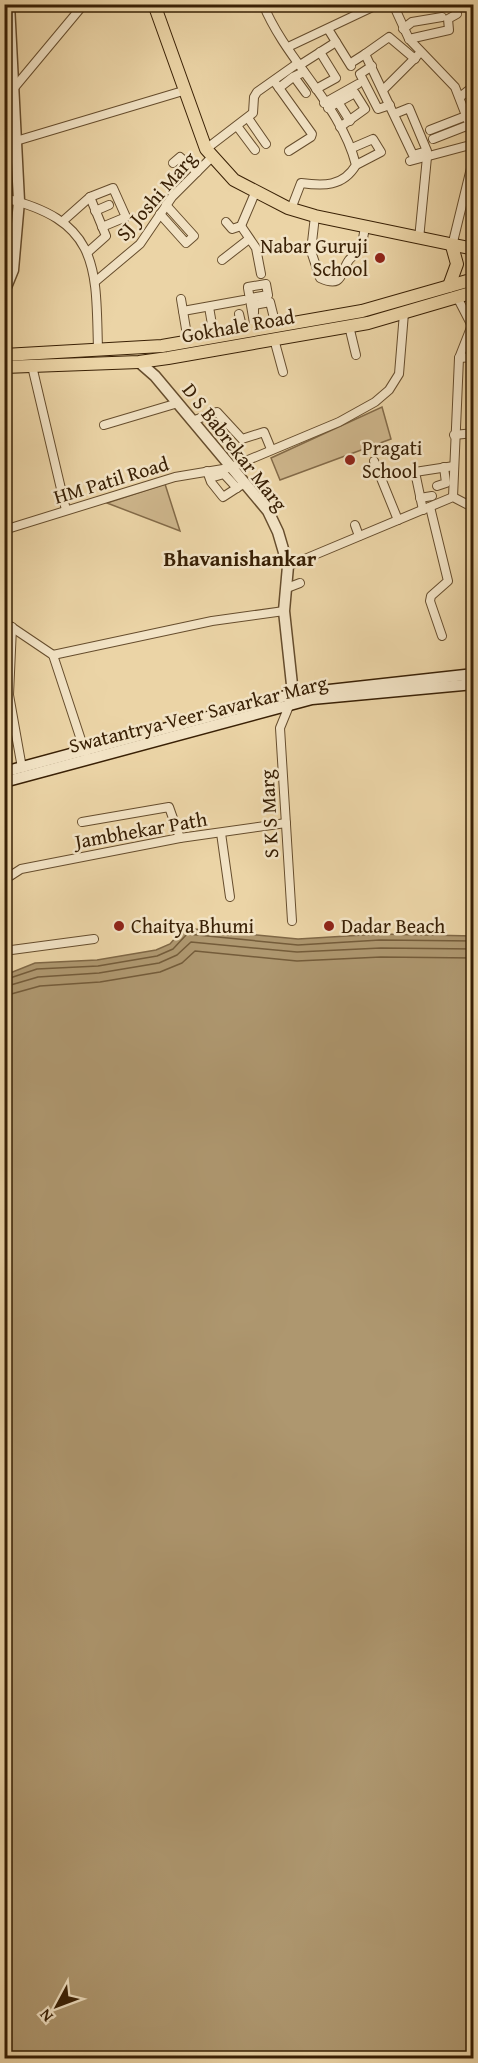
<svg xmlns="http://www.w3.org/2000/svg" width="478" height="2063" viewBox="0 0 478 2063" font-family="'Gentium Book Plus',serif">
  <style>
    .green { fill: #cdb58b; stroke: #836a48; stroke-width: 1.5 }
    .water { fill: #ae976f; stroke: #7f6745; stroke-width: 1.5 }
    .lines { fill: none; stroke-linecap: round; stroke-linejoin: round }
    .shore { stroke: #745c3a; stroke-width: 1.5 }
    .minor-casing { stroke: #664d2d; stroke-width: 10 }
    .tertiary-casing { stroke: #664d2d; stroke-width: 13 }
    .secondary-casing { stroke: #392005; stroke-width: 13 }
    .primary-casing { stroke: #392005; stroke-width: 14 }
    .minor { stroke: #f2e3c5; stroke-width: 8 }
    .tertiary { stroke: #f2e3c5; stroke-width: 10 }
    .secondary { stroke: #f2e3c5; stroke-width: 10 }
    .primary { stroke: #ebd4a6; stroke-width: 12 }
    .poi-dot { fill: #8f2418; stroke: #f2e3c5; stroke-width: 2 }
    .labels { text-anchor: middle; stroke-width: 5; stroke-linejoin: round; paint-order: stroke }
    .street-label { font-size: 20px; fill: #392005; stroke: #f2e3c5 }
    .poi-label { font-size: 20px; fill: #392005; stroke: #f2e3c5; text-anchor: start }
    .neighbourhood-label { font-size: 21px; font-weight: bold; fill: #392005; stroke: #f2e3c5 }
  </style>
  <rect width="100%" height="100%" fill="#ebd4a6"/>
  <filter id="stains"><feTurbulence type="fractalNoise" baseFrequency=".00333" numOctaves="4"/><feColorMatrix values="0 0 0 0 .2 0 0 0 0 .09 0 0 0 0 .02 0 0 0 .5 -.17"/></filter>
  <radialGradient id="worn" r=".72"><stop offset=".6" stop-color="#630" stop-opacity="0"/><stop offset="1" stop-color="#630" stop-opacity=".3"/></radialGradient>
  <g class="green">
    <path d="M382 407 391 439 280 480 271 458Z"/>
    <path d="M165 484 180 531 107 503Z"/>
  </g>
  <path class="water" d="M184 928 298 939 380 934 473 936V2058H5V975L35 963 97 960 156 950 170 944Z"/>
  <g class="lines">
    <g class="shore">
      <path d="M4 980 37 969 98 966 157 956 173 949 187 934 298 945 380 940 474 941"/>
      <path d="M4 987 38 977 99 973 159 963 177 955 191 942 297 952 381 948 474 949"/>
      <path d="M4 996 40 986 100 982 160 972 182 963 195 951 297 961 381 957 474 958"/>
    </g>
    <defs>
      <g id="minor">
        <path d="M263 4C286 61 341 105 356 165 343 187 323 186 301 183L291 209"/>
        <path d="M393 4 409 39 455 87 474 136"/>
        <path d="M328 29 351 66"/>
        <path d="M403 29 412 22 442 17"/>
        <path d="M409 39 449 30 448 19 457 14"/>
        <path d="M288 47 379 4"/>
        <path d="M365 54 389 37 415 59"/>
        <path d="M354 61 365 54 413 155 427 151 409 108 394 114"/>
        <path d="M300 65 336 42"/>
        <path d="M372 66 360 74 378 109 390 105"/>
        <path d="M295 78 306 93"/>
        <path d="M274 81 312 134 311 137 289 151"/>
        <path d="M279 88 293 77 304 72"/>
        <path d="M316 89 336 78 320 52"/>
        <path d="M4 90 14 88 84 4"/>
        <path d="M383 90 417 56"/>
        <path d="M460 97 474 86"/>
        <path d="M338 102 350 121"/>
        <path d="M324 103 358 84"/>
        <path d="M328 108 355 93 365 109 340 127"/>
        <path d="M248 118 266 144"/>
        <path d="M237 126 255 150"/>
        <path d="M430 130 466 116"/>
        <path d="M433 139 469 125"/>
        <path d="M16 141 183 91"/>
        <path d="M352 148 373 139 381 152 356 165"/>
        <path d="M206 149 253 113 254 97 257 92 298 63"/>
        <path d="M410 161 474 144"/>
        <path d="M173 163 180 157 197 172"/>
        <path d="M4 198C100 221 96 267 98 351"/>
        <path d="M95 211 109 205"/>
        <path d="M160 214 186 243 194 236 166 205"/>
        <path d="M315 216 311 251 320 278C344 289 340 272 349 260 352 256 358 253 361 250L365 227"/>
        <path d="M63 221 90 197 113 188 126 217 102 227"/>
        <path d="M226 222 232 229 241 226 255 193"/>
        <path d="M241 226 256 248 261 274"/>
        <path d="M419 239 427 157"/>
        <path d="M452 246 474 156"/>
        <path d="M88 252 106 236 90 197"/>
        <path d="M222 260 249 239"/>
        <path d="M96 281 140 244 172 197 212 157"/>
        <path d="M457 297 471 324"/>
        <path d="M250 298 268 295 266 284 248 287V288L255 329"/>
        <path d="M181 299 188 341"/>
        <path d="M209 307 214 336"/>
        <path d="M183 311 244 300"/>
        <path d="M254 313V305L270 302 276 326"/>
        <path d="M239 314 243 331"/>
        <path d="M349 326 356 355"/>
        <path d="M274 339 283 372"/>
        <path d="M459 358 474 357"/>
        <path d="M32 366 66 510"/>
        <path d="M192 421 217 412 242 439 264 432 271 449"/>
        <path d="M104 425 178 403"/>
        <path d="M454 435 474 433"/>
        <path d="M374 461 398 520"/>
        <path d="M207 471 211 482 223 497 243 484"/>
        <path d="M210 478 224 474 237 488"/>
        <path d="M437 486 446 483 444 467"/>
        <path d="M453 497 459 358 474 320"/>
        <path d="M420 498 432 496"/>
        <path d="M430 507 448 581 431 596 430 601 442 636"/>
        <path d="M423 510 415 472 454 466"/>
        <path d="M355 525 359 536"/>
        <path d="M4 530 175 477 229 468 339 422 375 402 389 390 399 374 404 313"/>
        <path d="M288 566 453 497 474 508"/>
        <path d="M287 588 300 583"/>
        <path d="M4 622 53 655 85 752"/>
        <path d="M12 627 9 695 22 768"/>
        <path d="M53 655 212 621 284 611"/>
        <path d="M289 706 280 728 292 921"/>
        <path d="M82 822 169 807 180 838"/>
        <path d="M221 833 230 897"/>
        <path d="M4 880 21 869 180 838 286 823"/>
        <path d="M4 951 94 939"/>
      </g>
      <g id="tertiary">
        <path d="M4 292 13 270 19 201 9 4"/>
        <path d="M139 362 155 376 268 511 278 532 288 566 284 611 293 694 290 701"/>
      </g>
      <g id="secondary">
        <path d="M4 772 293 694 474 674"/>
        <path d="M4 782 312 699 474 684"/>
      </g>
      <g id="primary">
        <path d="M154 4 206 149 234 180 288 208 315 216 474 249"/>
        <path d="M449 286 457 264 452 246"/>
        <path d="M4 355 162 346 362 311 474 279"/>
        <path d="M4 367 139 362 168 358 368 323 474 292"/>
      </g>
    </defs>
    <use href="#minor" class="minor-casing"/>
    <use href="#tertiary" class="tertiary-casing"/>
    <use href="#secondary" class="secondary-casing"/>
    <use href="#primary" class="primary-casing"/>
    <use href="#minor" class="minor"/>
    <use href="#tertiary" class="tertiary"/>
    <use href="#secondary" class="secondary"/>
    <use href="#primary" class="primary"/>
  </g>
  <g class="poi-dot">
    <circle cx="380" cy="258" r="6"/>
    <circle cx="350" cy="460" r="6"/>
    <circle cx="119" cy="926" r="6"/>
    <circle cx="329" cy="926" r="6"/>
  </g>
  <g class="labels">
    <g class="street-label">
      <text transform="translate(156 196) rotate(-49)" y="7">SJ Joshi Marg</text>
      <text transform="translate(238 326) rotate(-10)" y="7">Gokhale Road</text>
      <text transform="translate(235 447) rotate(52)" y="7">D S Babrekar Marg</text>
      <text transform="translate(111 480) rotate(-17)" y="7">HM Patil Road</text>
      <text transform="translate(198 714) rotate(-14)" y="7">Swatantrya Veer Savarkar Marg</text>
      <text transform="translate(269 814) rotate(-93)" y="7">S K S Marg</text>
      <text transform="translate(141 830) rotate(-10)" y="7">Jambhekar Path</text>
    </g>
    <g class="poi-label">
      <text x="368" y="253" text-anchor="end">Nabar Guruji<tspan x="368" dy="23">School</tspan></text>
      <text x="362" y="455">Pragati<tspan x="362" dy="23">School</tspan></text>
      <text x="131" y="933">Chaitya Bhumi</text>
      <text x="341" y="933">Dadar Beach</text>
    </g>
    <g class="neighbourhood-label">
      <text x="240" y="566">Bhavanishankar</text>
    </g>
  </g>
  <rect width="478" height="2063" fill="none" stroke="#ebd4a6" stroke-width="24"/>
  <rect x="6" y="6" width="466" height="2051" fill="none" stroke="#392005" stroke-width="3"/>
  <rect x="12" y="12" width="454" height="2039" fill="none" stroke="#392005" stroke-width="1.5"/>
  <g transform="translate(57 2006) rotate(229)" stroke="#f2e3c5" stroke-width="4.5" paint-order="stroke">
  <path d="M0-4.5L10 22L0 15L-10 22Z" fill="#392005"/>
  <text y="-9" font-size="16" font-weight="bold" text-anchor="middle" fill="#392005">N</text>
  </g>
  <rect width="100%" height="100%" filter="url(#stains)"/>
  <rect width="100%" height="100%" fill="url(#worn)"/>
</svg>
